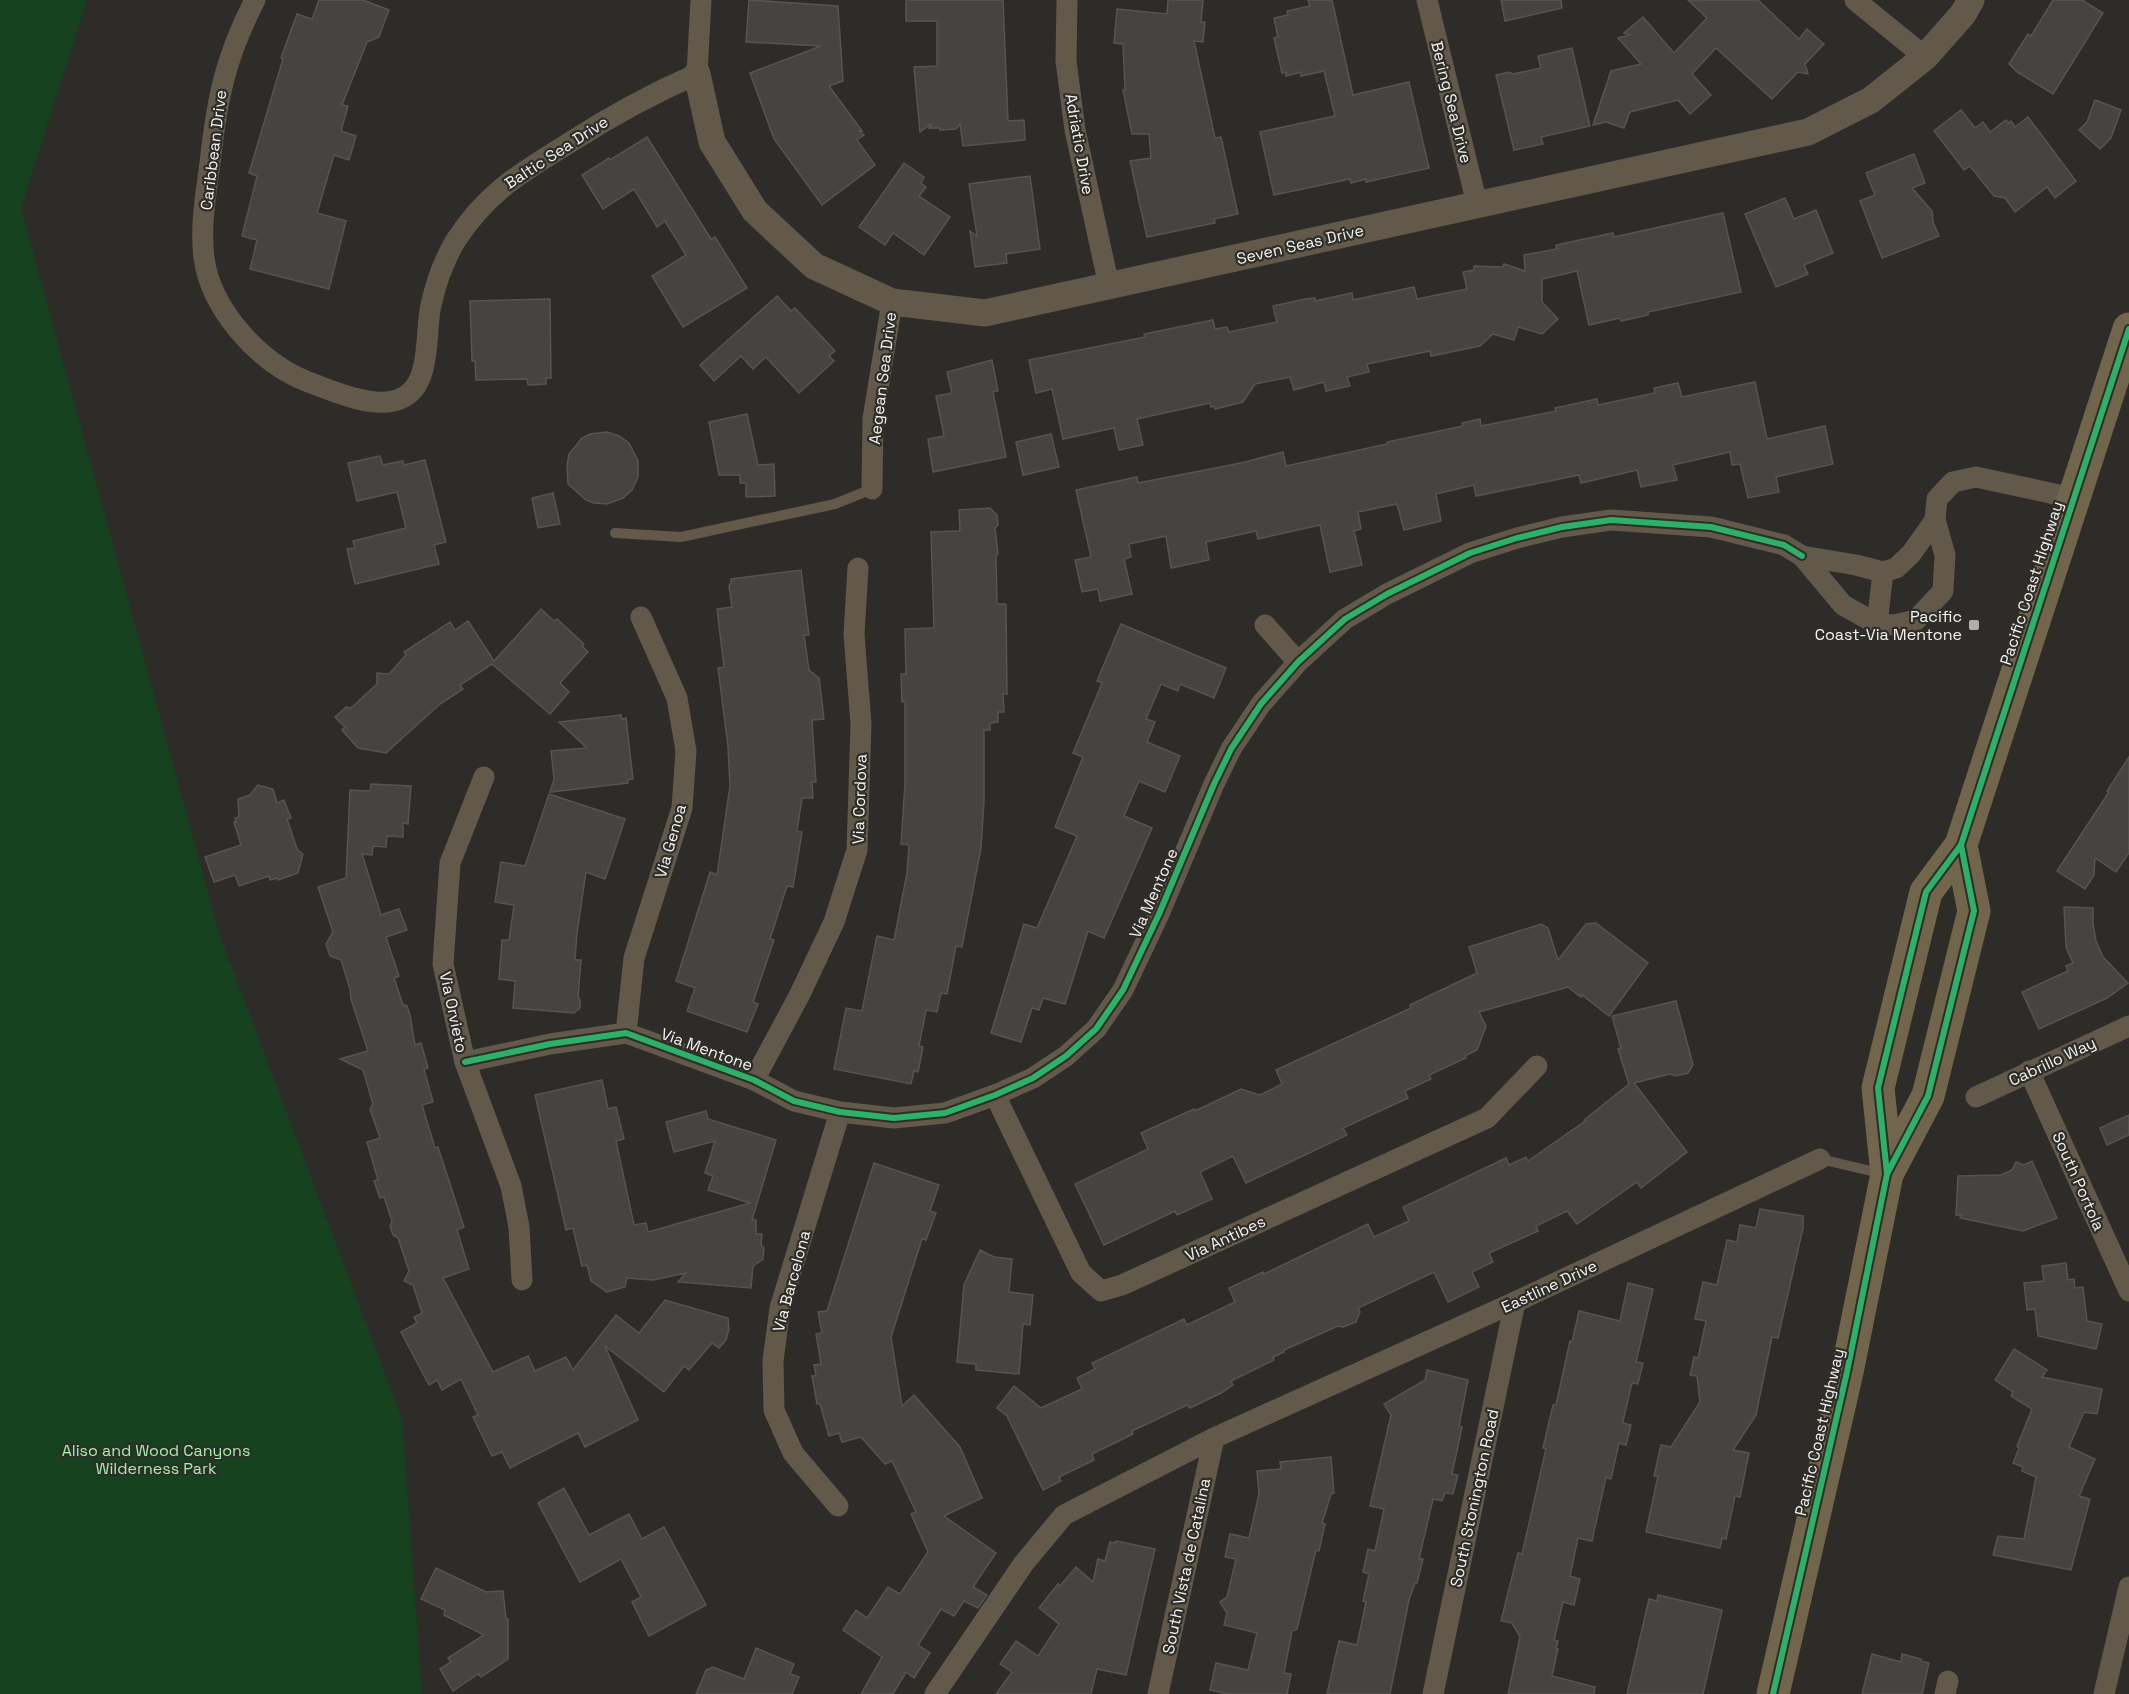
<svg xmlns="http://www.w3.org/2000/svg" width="2129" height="1694" viewBox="0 0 2129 1694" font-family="'Space Grotesk',sans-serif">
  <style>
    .green { fill: #164220 }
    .building { fill: #454441; stroke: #555452; stroke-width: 1.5 }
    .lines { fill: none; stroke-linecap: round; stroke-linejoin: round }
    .service { stroke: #62594a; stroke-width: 10 }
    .minor { stroke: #62594a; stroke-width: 21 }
    .tertiary { stroke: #62594a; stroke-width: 27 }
    .trunk { stroke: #71654c; stroke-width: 33 }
    .cycleway-casing { stroke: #2e2d28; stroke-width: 10 }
    .cycleway { stroke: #2db169; stroke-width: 6 }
    .poi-dot { fill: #afaeab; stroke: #2e2d28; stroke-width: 2 }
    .labels { text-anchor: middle; stroke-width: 4.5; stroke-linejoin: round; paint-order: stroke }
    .street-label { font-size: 16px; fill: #f5f4f1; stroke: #2e2d28 }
    .poi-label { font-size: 16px; fill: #f5f4f1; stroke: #2e2d28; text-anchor: end }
    .park-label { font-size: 16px; fill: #9af6a9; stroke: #2e2d28 }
  </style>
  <rect width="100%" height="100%" fill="#2d2c29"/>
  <path class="green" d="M0 0H87L21 208 219 933 402 1419 422 1694H0Z"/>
  <g class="building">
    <path d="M319 0H363L389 10 379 37 367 42 342 105 348 106 341 131 356 136 349 160 334 155 317 213 346 221 329 289 250 269 257 240 242 236 257 176 249 173 283 59 281 58 297 14 312 19Z"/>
    <path d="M749 0 838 6 843 81 829 86 862 131H859L864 135 857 140 875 165 822 205 774 139 750 73 821 46 746 42Z"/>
    <path d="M906 0H1003L1008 121 1024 120 1025 140 963 146 960 124 956 129 940 130V128H929L932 123 920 132 914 67 937 66V21H906Z"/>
    <path d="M1168 0H1203L1201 22H1205L1203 42 1194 41 1215 138 1221 137 1238 214 1214 219 1215 223 1147 237 1130 161 1151 158 1149 134H1132L1123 90H1125L1123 44 1114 43 1117 9 1167 14Z"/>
    <path d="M1308 0H1332L1353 95 1409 82 1429 168 1366 182V179L1351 183 1350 179 1274 195 1260 132 1335 116 1324 71 1301 76V72L1286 76V72L1282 73 1274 38 1278 37 1274 18 1288 15 1287 11 1310 6Z"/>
    <path d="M1501 0H1561L1562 8 1505 21Z"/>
    <path d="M1688 0H1758L1799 39 1807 29 1824 44 1805 64 1808 74 1798 72 1772 99 1716 48 1692 74 1711 95 1690 114 1678 100 1630 112 1624 128 1606 122 1593 125 1611 71 1641 64 1618 38 1630 35 1624 33 1643 17 1674 53 1707 18Z"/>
    <path d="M2053 0H2082L2103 13 2053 94 2017 72 2009 64 2028 34 2031 36Z"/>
    <path d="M1572 48 1590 126 1541 137 1543 144 1514 150 1496 75 1509 72 1513 74 1541 68 1538 56Z"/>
    <path d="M2095 100 2121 110 2111 138 2100 149 2079 130 2087 122Z"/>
    <path d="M1961 110 1975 128 1983 122 1990 132 2006 120 2009 123 2011 121 2015 127 2028 117 2076 181 2055 198 2047 187 2015 212 2005 198 1994 196 1970 166 1964 170 1934 131Z"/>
    <path d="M647 137 711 239 715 237 747 288 683 327 652 276 686 255 665 221 657 227 634 189 603 209 582 175 609 158 610 160Z"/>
    <path d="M1914 154 1925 183 1912 188 1932 211 1933 222 1939 236 1882 258 1860 201 1875 195 1866 173Z"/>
    <path d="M904 163 924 177 921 183 926 187 919 196 950 217 924 255 893 233 885 245 859 227Z"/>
    <path d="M1030 176 1040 249 1006 254 1007 263 975 267 970 231 977 236 969 184Z"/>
    <path d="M1785 198 1794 219 1816 210 1833 253 1804 265 1808 274 1776 287 1745 214Z"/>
    <path d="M1723 213 1741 292 1648 312V315L1621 321 1620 318 1589 325 1577 271 1542 279V302L1558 319 1542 334 1518 327 1514 340 1493 334 1480 346 1431 356 1430 351 1367 364 1369 372 1347 377 1350 386 1326 391 1324 382 1294 390 1290 377 1255 384 1243 402 1215 409 1214 406 1211 407 1210 403 1137 419 1143 445 1119 450 1114 428 1063 439 1052 389 1036 393 1029 360 1145 337 1144 334 1213 320 1215 329 1227 327 1229 332 1277 322 1273 306 1305 299 1315 298V301L1352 293 1353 300 1414 287 1417 299 1467 289 1463 272 1474 270V266L1502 267 1504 264 1525 271 1524 255 1557 249 1556 245 1613 233 1614 237Z"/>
    <path d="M777 296 791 311 795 308 835 351 829 356 834 361 799 393 766 357 753 369 741 356 714 381 700 365Z"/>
    <path d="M550 299 551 378H546V384L528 385 527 379 476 380 475 361H472L470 301Z"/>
    <path d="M992 360 998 391 993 392 1006 457 933 472 928 439 944 436 936 396 952 393 947 372Z"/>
    <path d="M1755 382 1767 439 1825 426 1833 464 1776 477 1779 492 1748 498 1740 464 1732 465 1730 452 1673 465 1677 480 1641 487 1637 470 1581 483 1579 475 1476 496 1474 485 1436 494 1441 521 1404 530 1397 504 1358 512 1361 529 1354 531 1362 565 1330 572 1320 525 1258 539 1256 531 1206 542 1209 560 1171 568 1166 536 1129 544 1131 557 1124 559 1132 594 1100 601 1098 589 1082 592 1075 560 1091 557 1076 490 1137 477 1138 483 1241 463 1283 452 1286 466 1387 444V442L1463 426 1462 423 1480 419 1481 426 1556 411 1555 408 1597 399 1598 405 1655 393 1654 388 1678 383 1682 397Z"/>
    <path d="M747 414 758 465 774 464 775 496 746 497V483H740V475H719L709 422Z"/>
    <path d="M607 432 619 436 629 443 638 461V477L632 490 623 498 607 504 594 503 586 500 568 484 567 466 569 454 582 438 590 434Z"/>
    <path d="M1051 434 1059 467 1023 475 1016 442Z"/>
    <path d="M380 456 383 465 403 461 404 465 425 460 446 542 434 545 439 564 355 584 347 549 355 548 353 541 406 528 397 492 357 501 348 463Z"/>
    <path d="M553 493 560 524 538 528 532 498Z"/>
    <path d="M990 508 997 515 998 525 995 528 998 554 996 556 997 604H1006L1007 694H1003L1004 712H998V722L990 723V730H984V802L981 848 962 947 956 946 947 994 941 993 937 1012 926 1010 919 1046 923 1047 918 1072 914 1071 911 1084 834 1069 846 1008 862 1011 877 936 894 940 907 873 909 845 901 844 905 783V702H902L901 674H906L905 629 934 628 931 532 960 531 959 510Z"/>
    <path d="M801 570 809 635H804L809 670 819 678 824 719 812 720 816 782H812L813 798H802L797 831 802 832 793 887 787 886 770 939 774 940 753 1002 758 1004 747 1032 687 1011 695 988 676 981 710 872 717 875 730 786 728 746 718 668 724 667 717 609 732 607 729 586 731 583V579Z"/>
    <path d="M541 609 554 621 557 619 584 644 582 646 588 652 560 683 569 692 550 714 492 664 460 685 463 689 440 704 386 753 358 748 342 730 345 727 335 717 346 707 351 708 377 684V673L389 674 406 655 404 652 450 622 455 630 468 621 494 661Z"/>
    <path d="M1121 624 1226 668 1214 698 1180 684 1178 691 1161 684 1146 719 1155 722 1147 742 1180 756 1165 792 1139 781 1124 816 1152 828 1104 938 1088 931 1065 1004 1043 998 1039 1010 1032 1008 1021 1042 991 1033 1024 924 1037 928 1077 836 1055 827 1083 757 1073 753 1102 683 1097 681Z"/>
    <path d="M621 715 622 719 626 718 633 779 628 780V783L550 792 554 779 551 751 587 748 559 722Z"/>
    <path d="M2129 757V853L2116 872 2095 858 2094 875 2085 889 2057 871 2109 792 2107 791Z"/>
    <path d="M371 784 411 786 408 824 403 823V837L387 836 386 847 373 846 372 855 362 854 381 915 399 909 407 930 386 937 399 976 394 978 403 1005 407 1006 410 1015 415 1045 421 1043 428 1068 424 1069 433 1102 422 1105 435 1148 438 1147 464 1227 457 1230 469 1269 443 1278 493 1372 528 1356 535 1371 566 1357 573 1370 616 1315 639 1333 665 1300 728 1318 729 1329 726 1340 719 1348 712 1343 689 1370 684 1366 664 1392 605 1346 638 1420 585 1447 578 1433 510 1468 502 1452 492 1456 473 1417 478 1415 461 1379 442 1390 437 1380 429 1385 401 1332 417 1323 414 1317 422 1313 413 1285 404 1281 409 1271 398 1238 393 1235 390 1226 392 1221 384 1197 380 1198 374 1181 378 1180 367 1142 380 1138 370 1109 373 1104 363 1070 340 1059 368 1051 351 999 350 989 341 960 330 956 326 944 333 932 318 887 346 878 350 790 370 791Z"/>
    <path d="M258 785 273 789 277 803 284 800 291 818 287 819 297 849 303 854 298 873 278 880 277 878 270 880 269 876 239 886 235 875 214 882 205 857 241 845 234 822H236L235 818 239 817 238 799 250 795Z"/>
    <path d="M549 794 625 819 605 879 586 872 577 933 575 960H581L578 997 580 1000V1008L574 1013 513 1008 515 981 499 979 502 940H509L514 905 495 902 501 862 525 866Z"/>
    <path d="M2064 907 2093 908V924L2096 941 2103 957 2128 983 2107 998 2039 1029 2022 992 2068 971 2066 966 2073 963 2066 947Z"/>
    <path d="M1596 923 1648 963 1609 1016 1582 995 1581 997 1568 987 1479 1012 1486 1026 1477 1050 1465 1056 1466 1058 1429 1075 1431 1079 1405 1091 1408 1098 1343 1128 1347 1135 1246 1183 1233 1156 1200 1172 1212 1199 1177 1215 1175 1211 1104 1245 1075 1184 1148 1149 1141 1133 1194 1109 1195 1111 1241 1089 1260 1095 1282 1084 1276 1070 1411 1008 1410 1005 1477 973 1469 947 1541 924 1548 928 1558 960 1586 924Z"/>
    <path d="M1676 1001 1693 1065 1688 1073 1675 1076 1670 1074 1634 1083 1687 1152 1641 1188 1637 1182 1577 1224 1567 1211 1536 1226 1538 1231 1489 1253 1493 1262 1472 1272 1479 1287 1448 1302 1434 1272 1358 1308 1360 1312 1356 1322 1343 1327 1338 1326 1284 1350V1352L1273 1357 1274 1360 1231 1381 1233 1385 1221 1393 1190 1408 1187 1405 1132 1431 1133 1434 1092 1454 1094 1460 1059 1477 1061 1481 1043 1490 1007 1416 997 1408 1014 1386 1041 1408 1082 1389 1077 1378 1095 1369 1092 1363 1184 1319 1187 1325 1235 1302 1229 1288 1263 1272 1264 1274 1368 1224 1374 1237 1409 1221 1403 1207 1506 1158 1509 1165 1526 1157 1528 1161 1585 1121 1584 1120 1629 1084 1618 1049 1621 1048 1612 1016Z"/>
    <path d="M602 1080 608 1109 616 1107 624 1139 616 1141 634 1225 646 1223 648 1232 750 1203 708 1190 713 1176 705 1173 715 1141 674 1152 666 1122 706 1111 708 1119 776 1140 752 1220H756V1234H762L761 1245 764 1248 763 1259 753 1266 751 1288 678 1282 686 1273 653 1280 627 1278 625 1287 607 1292 591 1281 587 1265 582 1266 573 1228 566 1230 535 1095Z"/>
    <path d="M2129 1115V1135L2107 1145 2100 1128Z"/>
    <path d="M2032 1161 2057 1218 2023 1231 1960 1218 1961 1215H1956L1958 1176 2001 1175 2012 1170 2016 1162 2024 1165Z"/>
    <path d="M874 1163 939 1185 930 1211 936 1213 926 1240 922 1239 891 1337 902 1406 914 1395 960 1447 982 1498 944 1516 996 1553 973 1587 987 1595 978 1608 964 1601 954 1616 941 1609 918 1645 930 1653 914 1678 906 1672 893 1694H861L882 1657 843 1630 856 1610 867 1618 888 1587 900 1594 928 1552 911 1514 916 1512 892 1461 885 1464 861 1437 842 1442 839 1433 829 1436 820 1404H817L812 1376H816L814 1365 821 1364 816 1334 822 1333 818 1312 827 1311Z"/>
    <path d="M1760 1209 1803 1216V1228L1778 1338 1772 1337 1756 1415 1733 1450 1749 1453 1740 1497 1735 1496 1726 1539 1722 1538 1720 1548 1646 1532 1658 1476H1654L1661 1445 1671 1447 1700 1402 1697 1376 1690 1375 1694 1357 1698 1358 1706 1321 1695 1319 1703 1282 1717 1285 1727 1240 1737 1242 1740 1225 1756 1228Z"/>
    <path d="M980 1250 994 1257 1012 1259 1009 1292 1033 1295 1030 1325 1023 1324 1019 1374 976 1370V1364L957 1362 964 1285Z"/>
    <path d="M2066 1263 2068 1280 2074 1279 2075 1288 2083 1287 2087 1321 2102 1324 2096 1349 2038 1336 2035 1309 2027 1310 2024 1283 2044 1281 2042 1266Z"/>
    <path d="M1628 1283 1653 1289 1636 1362 1643 1363 1638 1384 1632 1383 1623 1421V1423L1631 1425 1626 1445 1619 1443 1611 1479 1606 1477 1592 1541 1578 1538 1570 1576 1580 1579 1574 1605 1563 1602 1554 1640 1558 1641 1556 1649H1558L1552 1676 1595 1687 1594 1694H1508L1520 1637 1512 1623 1501 1621 1518 1553 1522 1554 1546 1449 1543 1448 1553 1405H1556L1570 1341 1572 1342 1579 1311 1620 1321Z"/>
    <path d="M2014 1349 2047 1370 2042 1377 2102 1389 2097 1414 2084 1412 2069 1447 2095 1459 2079 1496 2090 1499 2071 1570 1993 1555 1998 1536 2024 1539 2036 1477 2022 1471 2023 1467 2013 1463 2019 1448 2017 1446 2032 1409 2011 1396 2013 1392 1995 1380Z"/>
    <path d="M1427 1370 1468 1380 1459 1426 1462 1427 1452 1474 1458 1475 1453 1494 1445 1493 1442 1501 1433 1499 1419 1559H1423L1417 1583H1415L1409 1600 1390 1694H1327L1339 1641 1357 1645 1366 1602 1363 1601 1369 1574 1363 1572 1368 1549 1375 1551 1384 1509 1370 1506 1391 1415 1384 1404 1425 1380Z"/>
    <path d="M1331 1457 1334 1493 1331 1494 1322 1523 1325 1524 1319 1551 1316 1550 1297 1629 1292 1631 1284 1673 1291 1674 1287 1694H1228L1210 1690 1216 1663 1248 1670 1257 1633 1224 1625 1227 1613 1220 1602 1227 1597 1236 1559 1225 1557 1230 1534 1249 1538 1259 1494 1257 1471 1281 1469 1280 1462Z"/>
    <path d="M564 1488 589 1535 629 1514 642 1539 664 1527 706 1605 649 1636 632 1602 641 1597 621 1559 580 1582 538 1503Z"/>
    <path d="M1116 1541 1155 1549 1126 1675 1097 1669 1091 1694H996L1012 1672 1000 1664 1016 1641 1038 1656 1059 1624 1039 1608 1058 1584 1060 1586 1076 1567 1093 1582 1098 1559 1105 1561 1110 1542 1115 1543Z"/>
    <path d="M436 1568 486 1592 503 1591 506 1619H508V1659L481 1677 478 1674 453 1691 440 1669 451 1662 448 1658 484 1635 444 1615 445 1610 421 1599Z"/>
    <path d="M1658 1595 1722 1610 1703 1694H1627L1649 1599 1657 1601Z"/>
    <path d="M756 1648 794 1664 790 1674 799 1677 792 1694H696L706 1670 713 1667 744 1679Z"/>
    <path d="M1872 1654 1901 1662 1902 1654 1921 1659V1661L1929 1663 1922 1694H1862Z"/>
  </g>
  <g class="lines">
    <g class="service">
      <path d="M615 533 681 537 835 504 872 489"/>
      <path d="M1820 1159 1884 1174"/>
    </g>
    <g class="minor">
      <path d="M255 0C225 58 217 99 210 163 206 194 200 226 204 258 211 310 259 362 306 381 330 390 368 407 393 401 434 393 424 335 431 305 436 282 444 260 456 240 488 191 521 173 569 143 611 116 651 94 697 74L701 0"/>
      <path d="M1067 0 1066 61 1075 130 1109 286"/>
      <path d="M1427 0 1477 204"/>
      <path d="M1855 0 1925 57"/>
      <path d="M872 489 873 419 892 302"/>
      <path d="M1935 520 1945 555 1943 591 1916 620 1894 625 1877 624 1843 605 1802 556 1856 565 1883 572 1896 568 1911 554Z"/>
      <path d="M1935 520 1937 499 1953 482 1976 477 2073 498"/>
      <path d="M1877 624 1883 572"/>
      <path d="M1265 625 1298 662"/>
      <path d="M484 777 450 863 443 964 465 1062 511 1186 519 1227 522 1280"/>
      <path d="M626 1033 634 958 682 808 686 751 677 698 641 617"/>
      <path d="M465 1062 550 1044 626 1033 754 1080 794 1101 840 1112 894 1118 945 1113 995 1095 1033 1078 1066 1056 1096 1029 1123 990 1159 914 1214 784 1231 749 1261 704 1298 662 1345 619 1387 594 1470 553 1517 538 1562 527 1611 520 1711 527 1784 545 1802 556"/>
      <path d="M2029 1071 2129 1291"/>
      <path d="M754 1080 799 996 834 922 857 850 861 724 854 634 858 568"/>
      <path d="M995 1095 1081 1273 1101 1291 1122 1285 1487 1118 1537 1066"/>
      <path d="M1976 1097 2129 1026"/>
      <path d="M838 1506 793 1453 774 1410 773 1361 780 1308 840 1112"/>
      <path d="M935 1694 1024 1563 1064 1515 1214 1438 1515 1302 1820 1159"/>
      <path d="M1158 1694 1214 1438"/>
      <path d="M1433 1694 1515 1302"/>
      <path d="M1945 1694 1948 1681"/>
      <path d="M2104 1694 2129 1587"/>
    </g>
    <path class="tertiary" d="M697 74 712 142 755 211 814 266 892 302 985 313 1808 132 1871 100 1925 57 1963 14 1971 0"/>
    <g class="trunk">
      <path d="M1887 1174 1878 1088 1926 892 1961 845 2129 329"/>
      <path d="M1773 1694 1847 1372 1887 1174 1928 1096 1974 911 1961 845"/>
    </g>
    <defs>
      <g id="cycleway">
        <path d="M465 1062 550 1044 626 1033 754 1080 794 1101 840 1112 894 1118 945 1113 995 1095 1033 1078 1066 1056 1096 1029 1123 990 1159 914 1214 784 1231 749 1261 704 1298 662 1345 619 1387 594 1470 553 1517 538 1562 527 1611 520 1711 527 1784 545 1802 556"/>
        <path d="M1887 1174 1878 1088 1926 892 1961 845 2129 329"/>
        <path d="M1773 1694 1847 1372 1887 1174 1928 1096 1974 911 1961 845"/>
      </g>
    </defs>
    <use href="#cycleway" class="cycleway-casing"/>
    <use href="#cycleway" class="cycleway"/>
  </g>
  <rect class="poi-dot" x="1968" y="619" width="12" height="12" rx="3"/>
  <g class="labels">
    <g class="street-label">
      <text transform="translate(1452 102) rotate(76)" y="6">Bering Sea Drive</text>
      <text transform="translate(1080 144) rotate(80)" y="6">Adriatic Drive</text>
      <text transform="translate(213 150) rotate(-83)" y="6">Caribbean Drive</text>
      <text transform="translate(556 152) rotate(-33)" y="6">Baltic Sea Drive</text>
      <text transform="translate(1300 244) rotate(-13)" y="6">Seven Seas Drive</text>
      <text transform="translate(882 378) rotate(-83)" y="6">Aegean Sea Drive</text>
      <text transform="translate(2031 583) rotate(-72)" y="6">Pacific Coast Highway</text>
      <text transform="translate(859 799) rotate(-88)" y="6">Via Cordova</text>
      <text transform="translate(670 841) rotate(-74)" y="6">Via Genoa</text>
      <text transform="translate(1153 893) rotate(-66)" y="6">Via Mentone</text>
      <text transform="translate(454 1012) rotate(78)" y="6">Via Orvieto</text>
      <text transform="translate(707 1049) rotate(20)" y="6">Via Mentone</text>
      <text transform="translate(2052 1061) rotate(-25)" y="6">Cabrillo Way</text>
      <text transform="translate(2079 1181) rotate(66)" y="6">South Portola</text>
      <text transform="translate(1225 1238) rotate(-25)" y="6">Via Antibes</text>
      <text transform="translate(791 1281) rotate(-75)" y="6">Via Barcelona</text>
      <text transform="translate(1549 1286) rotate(-25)" y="6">Eastline Drive</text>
      <text transform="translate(1819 1432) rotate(-77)" y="6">Pacific Coast Highway</text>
      <text transform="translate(1474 1498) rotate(-78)" y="6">South Stonington Road</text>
      <text transform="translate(1186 1566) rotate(-78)" y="6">South Vista de Catalina</text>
    </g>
    <g class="poi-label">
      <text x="1962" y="622">Pacific<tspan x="1962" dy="18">Coast-Via Mentone</tspan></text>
    </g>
    <g class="park-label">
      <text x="156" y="1456">Aliso and Wood Canyons<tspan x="156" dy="18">Wilderness Park</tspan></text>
    </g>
  </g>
</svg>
